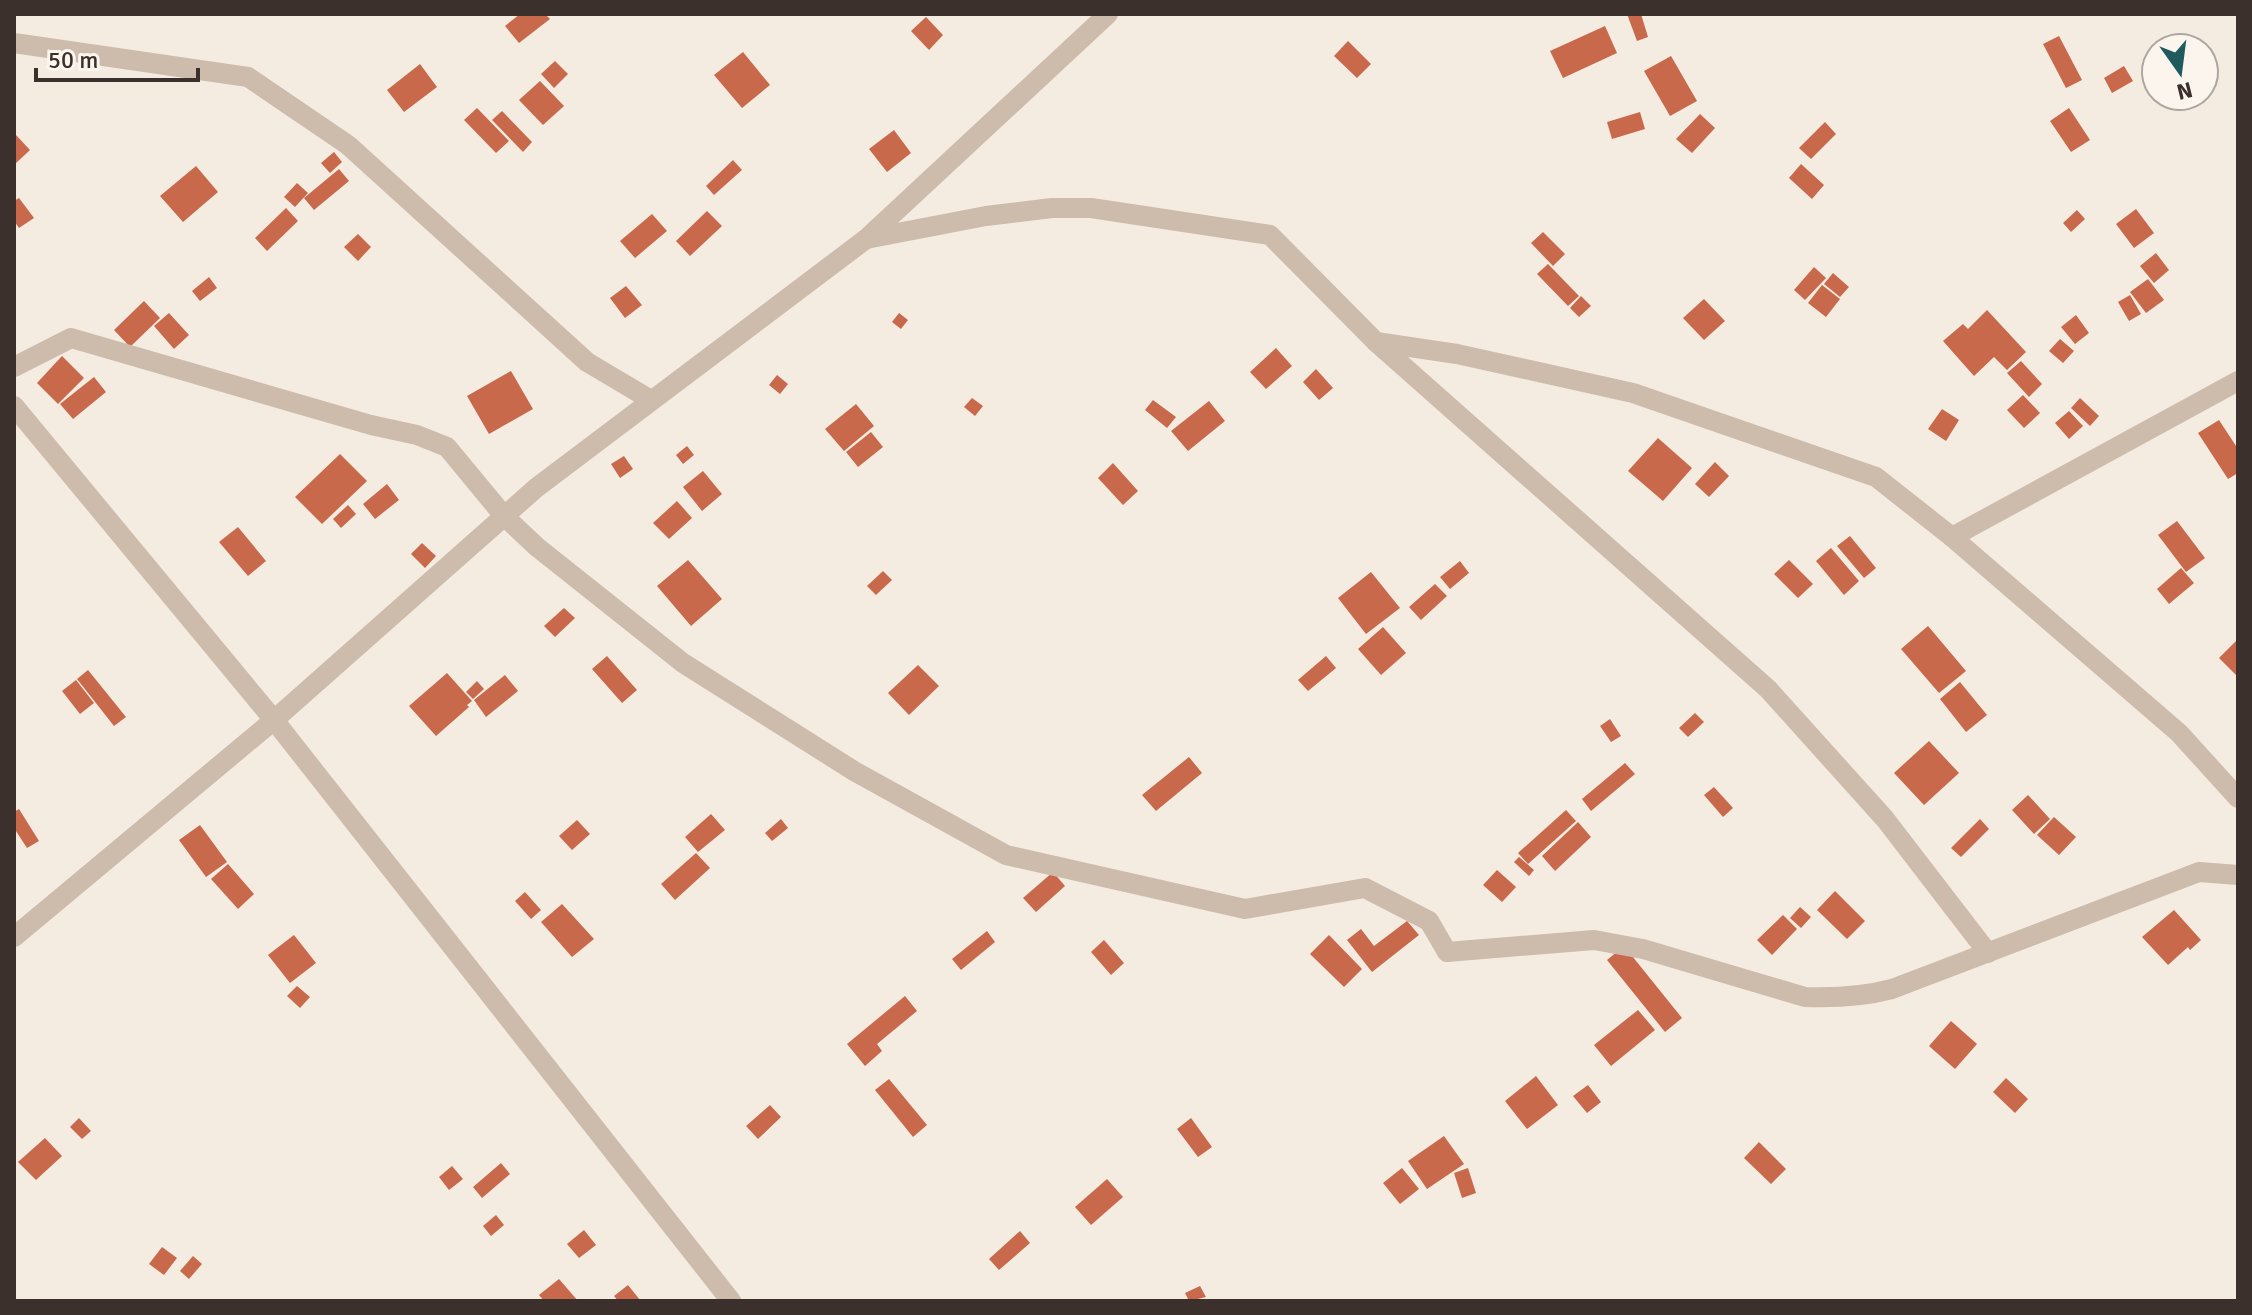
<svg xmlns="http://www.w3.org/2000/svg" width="2252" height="1315" viewBox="0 0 2252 1315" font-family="Signika,sans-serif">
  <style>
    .building { fill: #c8694b }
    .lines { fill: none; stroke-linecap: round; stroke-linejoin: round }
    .minor { stroke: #cdbbac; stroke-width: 20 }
  </style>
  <rect width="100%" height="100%" fill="#f4ebe1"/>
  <g class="building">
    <path d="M520 14H545L550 19 519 43 505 26Z"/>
    <path d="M1627 14H1641L1648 37 1637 41Z"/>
    <path d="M926 17 943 35 929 50 911 31Z"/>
    <path d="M1605 26 1617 53 1563 78 1550 51Z"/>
    <path d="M2059 36 2082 80 2066 88 2043 44Z"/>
    <path d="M1348 41 1371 64 1357 78 1334 56Z"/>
    <path d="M743 52 770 85 742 108 714 75Z"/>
    <path d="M1671 56 1697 101 1670 116 1644 71Z"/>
    <path d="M555 61 568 74 554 88 541 74Z"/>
    <path d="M420 64 437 87 404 112 387 90Z"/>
    <path d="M2124 66 2133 81 2112 93 2104 78Z"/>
    <path d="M540 81 564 106 543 125 519 100Z"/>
    <path d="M477 108 509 141 496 153 464 120Z"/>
    <path d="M2069 108 2090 140 2071 152 2050 121Z"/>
    <path d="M502 111 532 142 523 152 492 120Z"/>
    <path d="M1640 112 1645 129 1612 139 1607 122Z"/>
    <path d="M1700 114 1715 128 1692 153 1676 139Z"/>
    <path d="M1825 122 1836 134 1811 159 1799 148Z"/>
    <path d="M894 130 911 153 887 172 869 149Z"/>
    <path d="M16 135 30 150 14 165V137Z"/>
    <path d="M334 152 342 162 330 173 321 163Z"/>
    <path d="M733 160 742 170 714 195 706 186Z"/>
    <path d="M1801 164 1824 185 1812 199 1789 178Z"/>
    <path d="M196 166 218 192 183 222 160 196Z"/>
    <path d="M339 169 349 181 314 210 304 198Z"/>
    <path d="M297 183 308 193 295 207 284 197Z"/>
    <path d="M19 198 34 218 19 228 14 221V201Z"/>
    <path d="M286 208 298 221 267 251 255 238Z"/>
    <path d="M2136 209 2154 233 2134 248 2116 224Z"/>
    <path d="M2077 210 2085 219 2071 232 2063 223Z"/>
    <path d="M707 211 722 226 690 256 676 241Z"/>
    <path d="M652 214 667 231 635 258 620 241Z"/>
    <path d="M1543 232 1565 254 1553 266 1531 243Z"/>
    <path d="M358 234 371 247 358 261 344 247Z"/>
    <path d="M2156 253 2169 270 2154 283 2140 266Z"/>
    <path d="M1548 264 1579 296 1568 306 1537 274Z"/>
    <path d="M1814 267 1826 278 1805 300 1794 290Z"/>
    <path d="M1833 273 1849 287 1840 297 1824 284Z"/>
    <path d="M209 277 217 288 200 301 192 291Z"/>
    <path d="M2148 279 2164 300 2146 313 2130 292Z"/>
    <path d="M1822 285 1840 299 1826 317 1808 303Z"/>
    <path d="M626 286 642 305 625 318 610 298Z"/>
    <path d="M2130 295 2141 314 2129 321 2118 302Z"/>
    <path d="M1581 296 1591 306 1579 317 1570 308Z"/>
    <path d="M1704 299 1725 321 1704 340 1683 318Z"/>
    <path d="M144 301 160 318 130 347 114 330Z"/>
    <path d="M1987 310 2026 352 2007 370 1994 357 1974 376 1943 341 1963 324 1968 329Z"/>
    <path d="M169 313 189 335 174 349 154 326Z"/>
    <path d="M899 313 908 320 901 329 892 322Z"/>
    <path d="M2076 315 2089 333 2075 344 2061 327Z"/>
    <path d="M2060 339 2074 351 2063 363 2049 351Z"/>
    <path d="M1276 348 1292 366 1266 389 1250 372Z"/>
    <path d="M62 356 84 378 58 404 37 383Z"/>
    <path d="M2021 361 2042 384 2029 397 2007 373Z"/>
    <path d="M1316 369 1333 388 1319 400 1303 382Z"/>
    <path d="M511 371 533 409 489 434 467 396Z"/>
    <path d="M777 375 788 384 780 394 769 385Z"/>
    <path d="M94 377 106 392 73 419 60 404Z"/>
    <path d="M2023 395 2040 413 2024 428 2007 410Z"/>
    <path d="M972 398 983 406 975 416 964 407Z"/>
    <path d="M2080 398 2099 416 2090 426 2071 408Z"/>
    <path d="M1153 400 1176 417 1167 428 1145 410Z"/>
    <path d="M1209 401 1225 421 1188 451 1171 431Z"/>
    <path d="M856 404 874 426 844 451 825 429Z"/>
    <path d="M1942 409 1959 420 1946 441 1928 429Z"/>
    <path d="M2069 411 2083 426 2069 439 2055 423Z"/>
    <path d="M2219 420 2238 449V473L2228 479 2198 433Z"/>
    <path d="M871 432 883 447 858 467 846 452Z"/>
    <path d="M1658 438 1692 468 1663 501 1628 471Z"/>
    <path d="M687 446 694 455 683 464 676 455Z"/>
    <path d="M340 454 367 481 322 524 295 497Z"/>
    <path d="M624 456 633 469 620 478 611 464Z"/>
    <path d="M1715 462 1729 476 1709 497 1695 484Z"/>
    <path d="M1113 463 1138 491 1123 505 1098 478Z"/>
    <path d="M703 471 722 494 702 511 683 487Z"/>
    <path d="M387 484 399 500 375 519 363 504Z"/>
    <path d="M677 501 692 518 669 539 653 523Z"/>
    <path d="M348 505 356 514 341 528 333 519Z"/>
    <path d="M2177 521 2205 558 2186 572 2158 535Z"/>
    <path d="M238 527 266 561 248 576 219 542Z"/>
    <path d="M1850 536 1876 568 1864 578 1837 546Z"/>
    <path d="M422 543 436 556 425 568 411 554Z"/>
    <path d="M1831 548 1859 581 1844 595 1816 561Z"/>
    <path d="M688 560 722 599 691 626 657 586Z"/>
    <path d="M1789 560 1813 584 1798 598 1774 574Z"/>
    <path d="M1460 561 1469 573 1450 589 1440 577Z"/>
    <path d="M2181 568 2194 583 2169 604 2157 589Z"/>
    <path d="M883 571 892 580 876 595 867 586Z"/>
    <path d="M1371 572 1400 608 1366 634 1338 598Z"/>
    <path d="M1435 584 1447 596 1421 620 1409 607Z"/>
    <path d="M564 608 575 618 555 637 544 626Z"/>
    <path d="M1928 626 1966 671 1939 693 1901 649Z"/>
    <path d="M1383 627 1406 653 1381 675 1358 649Z"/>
    <path d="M2238 639V677L2219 658Z"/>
    <path d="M607 656 637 690 622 703 592 669Z"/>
    <path d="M1326 656 1336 668 1308 691 1298 680Z"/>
    <path d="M918 665 939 686 909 715 888 693Z"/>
    <path d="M88 670 126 717 114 726 77 679Z"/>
    <path d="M447 673 472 701 467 705 469 707 436 736 409 706Z"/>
    <path d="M505 675 518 691 486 717 474 700Z"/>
    <path d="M76 680 94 703 80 714 62 691Z"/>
    <path d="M477 681 484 689 473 699 466 692Z"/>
    <path d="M1960 682 1987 715 1966 732 1940 699Z"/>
    <path d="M1695 713 1704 722 1688 737 1679 728Z"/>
    <path d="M1610 719 1621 736 1611 742 1600 726Z"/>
    <path d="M1929 741 1959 773 1924 805 1894 773Z"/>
    <path d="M1189 757 1202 773 1156 811 1142 795Z"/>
    <path d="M1625 763 1635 774 1591 811 1582 799Z"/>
    <path d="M1714 787 1733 808 1723 817 1704 795Z"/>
    <path d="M2028 795 2050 819 2034 834 2012 810Z"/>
    <path d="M19 809 39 841 27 848 14 828V812Z"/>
    <path d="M1566 810 1576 821 1528 864 1518 853Z"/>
    <path d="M711 814 725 830 698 852 685 837Z"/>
    <path d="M2054 817 2076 837 2059 855 2037 835Z"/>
    <path d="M781 819 788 828 772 841 765 833Z"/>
    <path d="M1980 819 1989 829 1961 857 1951 848Z"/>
    <path d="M577 820 590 834 572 850 559 836Z"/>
    <path d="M1578 822 1591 837 1555 871 1542 856Z"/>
    <path d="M200 825 227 862 206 877 179 840Z"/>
    <path d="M696 853 710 868 675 900 661 884Z"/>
    <path d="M1519 857 1534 870 1529 876 1514 862Z"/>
    <path d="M228 864 254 894 238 909 211 879Z"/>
    <path d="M1497 870 1516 887 1502 902 1483 885Z"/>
    <path d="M1053 872 1065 886 1036 912 1023 898Z"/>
    <path d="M1835 891 1865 921 1847 939 1817 910Z"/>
    <path d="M525 892 541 910 531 919 515 901Z"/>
    <path d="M562 904 594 939 572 957 541 922Z"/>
    <path d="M1800 907 1811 917 1801 928 1790 918Z"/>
    <path d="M2174 910 2201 940 2190 950 2188 947 2168 965 2142 937Z"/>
    <path d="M1783 915 1797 929 1772 955 1757 940Z"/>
    <path d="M1407 921 1419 935 1372 972 1347 940 1361 929 1374 946Z"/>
    <path d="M987 931 995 942 961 970 952 959Z"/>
    <path d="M294 935 316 963 290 983 268 955Z"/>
    <path d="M1329 935 1362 969 1344 987 1310 954Z"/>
    <path d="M1104 940 1124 963 1111 975 1091 952Z"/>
    <path d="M1624 946 1682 1018 1665 1032 1607 960Z"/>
    <path d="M297 986 310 997 300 1008 287 996Z"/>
    <path d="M905 996 917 1011 877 1044 882 1051 865 1066 847 1044Z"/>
    <path d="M1638 1010 1655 1030 1611 1066 1594 1045Z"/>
    <path d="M1951 1021 1977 1044 1955 1069 1929 1046Z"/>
    <path d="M1536 1076 1558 1105 1527 1129 1505 1101Z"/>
    <path d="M2006 1078 2028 1099 2015 1113 1993 1092Z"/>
    <path d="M889 1079 927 1125 913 1137 875 1090Z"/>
    <path d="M1588 1085 1601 1102 1587 1113 1573 1096Z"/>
    <path d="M770 1105 781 1117 758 1139 746 1126Z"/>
    <path d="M79 1118 91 1131 82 1139 70 1127Z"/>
    <path d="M1191 1118 1212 1147 1198 1157 1177 1129Z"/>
    <path d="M1444 1136 1464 1164 1427 1189 1408 1161Z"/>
    <path d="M45 1138 62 1156 36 1180 18 1162Z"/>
    <path d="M1759 1142 1786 1169 1771 1184 1744 1158Z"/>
    <path d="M501 1163 510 1174 482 1198 473 1187Z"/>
    <path d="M452 1166 463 1179 449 1190 439 1177Z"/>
    <path d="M1402 1168 1419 1189 1400 1204 1383 1183Z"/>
    <path d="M1468 1168 1476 1193 1462 1198 1454 1173Z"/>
    <path d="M1107 1179 1123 1197 1091 1225 1075 1207Z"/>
    <path d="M496 1215 504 1225 491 1236 483 1226Z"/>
    <path d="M584 1230 596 1245 579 1258 567 1244Z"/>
    <path d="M1020 1231 1030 1243 999 1270 989 1259Z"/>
    <path d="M162 1247 177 1258 164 1275 149 1264Z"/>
    <path d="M193 1256 202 1264 189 1279 180 1271Z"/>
    <path d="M559 1279 578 1301H544L539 1295Z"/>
    <path d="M628 1285 640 1300 638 1301H618L614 1296Z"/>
    <path d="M1200 1286 1206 1297 1189 1301 1185 1293Z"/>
  </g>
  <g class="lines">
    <g class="minor">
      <path d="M14 43 248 77 348 145 587 362 651 400"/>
      <path d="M866 239 986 216 1052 208H1091L1270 235 1376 342 1457 354 1633 393 1876 477 1952 537 2179 733 2238 798"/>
      <path d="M1376 342 1768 689 1885 819 1988 953"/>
      <path d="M14 367 71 338 371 425 417 435 447 447 504 516 537 547 683 663 854 771 1006 855 1245 909 1365 888 1429 921 1447 952 1594 940 1643 949 1805 997C1835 998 1862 997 1892 989L2199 872 2238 875"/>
      <path d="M14 406 274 720 731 1301"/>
      <path d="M1952 537 2238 381"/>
      <path d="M14 937 274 720 536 488 866 239 1108 14"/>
    </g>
  </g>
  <rect width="2252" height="1315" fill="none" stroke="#3b302b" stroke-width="32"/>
  <g transform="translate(2180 72) rotate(166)"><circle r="38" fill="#fbf5ee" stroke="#aea6a0" stroke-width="2"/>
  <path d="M0-6L14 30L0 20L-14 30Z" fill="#1f5a5e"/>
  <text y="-12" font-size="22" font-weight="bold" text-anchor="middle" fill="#3b302b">N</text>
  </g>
  <path d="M36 68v12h162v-12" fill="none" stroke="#3b302b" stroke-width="4"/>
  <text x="48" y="68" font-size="24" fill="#3b302b" stroke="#fbf5ee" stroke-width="6" paint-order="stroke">50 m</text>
</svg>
